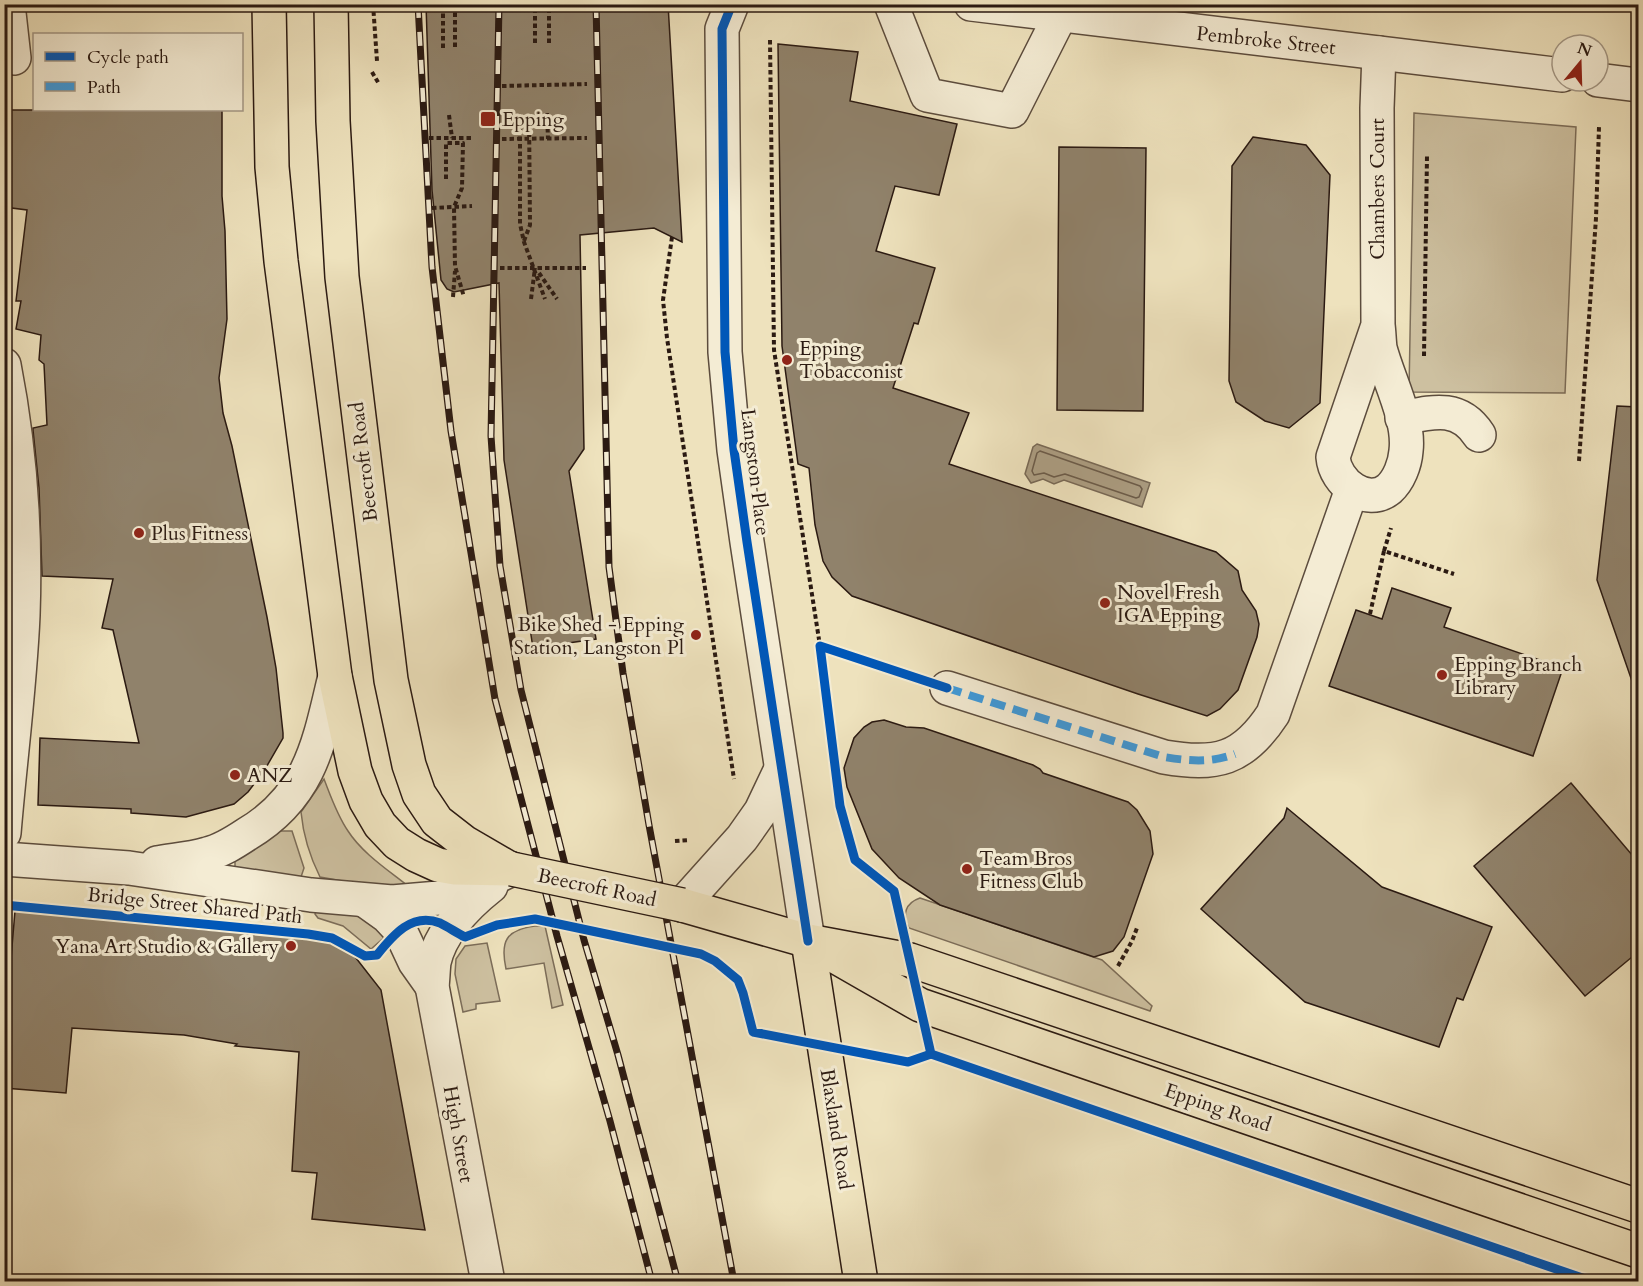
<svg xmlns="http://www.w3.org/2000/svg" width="1643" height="1286" viewBox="0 0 1643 1286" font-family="Cardo,serif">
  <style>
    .green { fill: #cdc0a0; stroke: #7c6d59; stroke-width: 1.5 }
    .water { fill: #ac9e83; stroke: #786956; stroke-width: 1.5 }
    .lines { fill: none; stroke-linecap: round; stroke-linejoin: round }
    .shore { stroke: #6c5c4a; stroke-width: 1.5 }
    .building { fill: #90826b; stroke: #2b1a12; stroke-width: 1.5 }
    .minor-casing { stroke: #5c4c3d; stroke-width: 36 }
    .major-casing { stroke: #2b1a12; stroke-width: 36 }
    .path { stroke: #2b1a12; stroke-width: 4; stroke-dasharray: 4.5 3; stroke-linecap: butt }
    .minor { stroke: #f4ecd4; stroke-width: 33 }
    .major { stroke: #eee2bd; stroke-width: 33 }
    .rail-casing { stroke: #2b1a12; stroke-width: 7 }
    .rail { stroke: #f4ecd4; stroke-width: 4.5; stroke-dasharray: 14; stroke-linecap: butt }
    .major-bridge-casing { stroke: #2b1a12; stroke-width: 36; stroke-linecap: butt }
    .major-bridge { stroke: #eee2bd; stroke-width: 33 }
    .quiet { stroke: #3d9bde; stroke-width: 8; stroke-dasharray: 15 8; stroke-linecap: butt }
    .cycleway-casing { stroke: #f4ecd4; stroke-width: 13 }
    .cycleway { stroke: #0057b8; stroke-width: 9 }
    .poi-dot { fill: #8f2418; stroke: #f4ecd4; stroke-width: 2 }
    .labels { text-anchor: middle; stroke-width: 6; stroke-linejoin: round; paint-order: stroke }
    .street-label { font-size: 20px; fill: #2b1a12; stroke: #f4ecd4 }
    .poi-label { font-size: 20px; fill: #2b1a12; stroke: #f4ecd4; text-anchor: start }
  </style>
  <rect width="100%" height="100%" fill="#eee2bd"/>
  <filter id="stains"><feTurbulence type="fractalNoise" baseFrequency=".00333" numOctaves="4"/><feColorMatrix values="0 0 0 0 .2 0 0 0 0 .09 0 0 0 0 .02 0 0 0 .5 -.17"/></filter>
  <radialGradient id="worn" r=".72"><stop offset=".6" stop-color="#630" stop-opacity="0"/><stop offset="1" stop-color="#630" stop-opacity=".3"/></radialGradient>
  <g class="green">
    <path d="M1414 113 1576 127 1565 393 1409 392Z"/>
    <path d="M324 779C331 797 337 815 348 831 362 853 388 870 408 886H371L320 877C310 857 303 833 301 812Z"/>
    <path d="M280 831H292L304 868 301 877 235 870V858Z"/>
    <path d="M920 898 1102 960 1152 1006 1150 1011 909 928C902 915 905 903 920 898Z"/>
    <path d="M317 904 348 909 387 935 371 949 343 926 318 918 315 914Z"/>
    <path d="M535 926H545L563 1005 552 1008 544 963 506 969C500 941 506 930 535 926Z"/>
    <path d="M487 943 500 1001 476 1004V1009L463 1012 455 974 456 959 465 946Z"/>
  </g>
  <path class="water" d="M1037 444 1150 483 1142 507 1064 480 1054 484 1043 479 1031 483 1025 474 1033 447Z"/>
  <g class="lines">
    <path class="shore" d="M1040 451 1140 486 1142 489 1139 497 1136 498 1065 474 1054 477 1044 473 1034 475 1032 471 1037 453Z"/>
  </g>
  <g class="building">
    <path d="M426 4H668L682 242 654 228 580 235 584 449 569 471 596 639 533 648 504 460 499 283 454 292 447 289 441 280 432 190Z"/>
    <path d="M778 44 858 52 850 101 957 124 939 195 895 186 876 251 935 268 918 324 914 323 893 388 969 413 949 464 1216 552 1238 571 1242 590 1256 611 1259 624 1257 637 1238 690 1220 709 1207 716 1138 694 852 596 832 577 823 561 815 525 809 468 798 464 782 346Z"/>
    <path d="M4 110H222V196L225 231 227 319 219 378 223 413 232 446 267 617 276 668 283 733V738L264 771 248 792 234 804 186 817 131 813V809L38 805 40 738 139 743 113 630 102 628 113 579 42 576 39 488 33 430V428L47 425 44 364 39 360 41 335 16 329 21 301H16L27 210 4 207Z"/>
    <path d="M1253 137 1306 145 1330 175 1320 403 1289 428 1265 421 1236 402 1229 381 1232 166Z"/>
    <path d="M1059 147 1146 148 1143 411 1057 410Z"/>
    <path d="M1617 406 1638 407V684H1633L1597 580Z"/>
    <path d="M1392 588 1451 608 1444 627 1563 668 1533 756 1329 686 1356 610 1382 619Z"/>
    <path d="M884 720 906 727 924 728 1033 765 1040 769 1043 773 1128 802 1137 810 1150 831 1153 854 1124 937 1113 951 1094 957 940 905 899 878 872 849 847 787 844 768 854 738 864 727 872 722Z"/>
    <path d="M1571 783 1638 862V952L1585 996 1474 866Z"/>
    <path d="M1287 808 1382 887 1492 927 1463 1000 1457 998 1439 1047 1305 1002 1201 909 1284 818Z"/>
    <path d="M15 911 145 922 195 929 281 935 345 944 381 990 425 1230 312 1219 317 1173 292 1171 299 1052 235 1046 237 1044 184 1035 72 1028 66 1093 4 1088V1041Z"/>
  </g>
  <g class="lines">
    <defs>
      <g id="minor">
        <path d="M8 4 14 58"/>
        <path d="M732 4 722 29 725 352 734 450 747 542 808 941"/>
        <path d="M891 4 927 95 1012 111 1060 16"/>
        <path d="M971 4 1562 75"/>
        <path d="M1598 80 1638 85"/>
        <path d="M1378 325 1333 457C1335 483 1367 507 1389 489 1399 480 1405 464 1406 451 1410 419 1388 379 1380 348 1379 340 1379 332 1378 325L1377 108 1379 53"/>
        <path d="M4 365C20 447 26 532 23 615 20 687 10 760 4 833"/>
        <path d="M1402 418C1432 412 1459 404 1479 435"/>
        <path d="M947 688 1164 757C1216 766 1243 760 1273 714L1352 489"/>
        <path d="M4 859 129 868 311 895 392 902 439 898 485 882 512 869"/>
        <path d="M157 863C173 860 190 859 207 854 221 851 235 842 247 834 311 796 319 743 335 676"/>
        <path d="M366 901 387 916 400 930 415 962 432 986"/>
        <path d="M682 905 742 838 761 811 781 769"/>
        <path d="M488 1282 432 986C433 979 433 970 434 962 441 931 467 905 491 886"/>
      </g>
      <g id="major">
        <path d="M269 4 272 167 281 261 335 676 355 771 366 801 380 825 397 843 416 855 438 865 455 868 512 869"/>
        <path d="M331 4 333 121 342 277 391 680 409 765 419 794 437 821 464 842 507 867"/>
        <path d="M682 905 808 941 910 960 1638 1206"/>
        <path d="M808 941 861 1282"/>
        <path d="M831 954 920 1005 1638 1251"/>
      </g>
    </defs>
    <use href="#minor" class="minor-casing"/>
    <use href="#major" class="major-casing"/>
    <g class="path">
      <path d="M373 4 377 61"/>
      <path d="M770 40 774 350 820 646"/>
      <path d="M535 43V4"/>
      <path d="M549 43V4"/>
      <path d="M455 47V4"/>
      <path d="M443 48V4"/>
      <path d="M372 72 379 84"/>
      <path d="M502 86 587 84"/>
      <path d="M547 113 548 139"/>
      <path d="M520 114V224L524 242 545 299"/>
      <path d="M449 115 452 138"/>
      <path d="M429 138H474"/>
      <path d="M502 139 587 138"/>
      <path d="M446 179V143H463L462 188 454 207 455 266 464 297"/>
      <path d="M432 208 472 206"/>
      <path d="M672 237 663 300 667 338 734 779"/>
      <path d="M524 241 530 225 529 114"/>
      <path d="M500 268H586"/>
      <path d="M539 273 557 299"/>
      <path d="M453 297 455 271"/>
      <path d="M531 299 535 268"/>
      <path d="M1424 356 1427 156"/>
      <path d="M1579 461 1596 218 1599 127"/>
      <path d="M1384 551 1391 528"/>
      <path d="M1370 614 1384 551 1454 574"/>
      <path d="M675 841 689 840"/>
      <path d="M506 923 518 921"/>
      <path d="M1118 966 1132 941 1137 928"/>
    </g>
    <use href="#minor" class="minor"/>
    <use href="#major" class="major"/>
    <defs>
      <g id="rail">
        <path d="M418 4 432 267 451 431 495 699 557 936 610 1121 652 1282"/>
        <path d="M499 4 491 436 500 566 521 690 584 940 618 1055 678 1282"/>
        <path d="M596 4 609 567 623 673 649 825 734 1282"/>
      </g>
    </defs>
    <use href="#rail" class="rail-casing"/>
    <use href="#rail" class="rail"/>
    <defs>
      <path id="major-bridge" d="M512 869 682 905"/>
    </defs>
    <use href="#major-bridge" class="major-bridge-casing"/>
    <use href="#major-bridge" class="major-bridge"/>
    <path class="quiet" d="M947 688 1164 757C1189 761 1211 763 1235 754"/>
    <defs>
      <g id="cycleway">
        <path d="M732 4 722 29 725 352 734 450 747 542 808 941"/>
        <path d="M947 688 820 646 840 806 855 860 894 891 931 1054 1594 1282"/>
        <path d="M4 905 308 934 332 938 365 956 377 955C393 935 412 912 440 923 448 927 457 933 465 937L497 925 535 919 701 954 715 961 738 980 743 993 753 1032 908 1062 931 1054"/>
      </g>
    </defs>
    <use href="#cycleway" class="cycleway-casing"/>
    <use href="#cycleway" class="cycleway"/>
  </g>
  <g class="poi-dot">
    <rect x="480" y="111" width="16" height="16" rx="3"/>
    <circle cx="787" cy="360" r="6"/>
    <circle cx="139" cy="533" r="6"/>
    <circle cx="1105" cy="603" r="6"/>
    <circle cx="696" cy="635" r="6"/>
    <circle cx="1442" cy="675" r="6"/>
    <circle cx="235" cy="775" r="6"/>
    <circle cx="967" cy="869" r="6"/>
    <circle cx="291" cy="946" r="6"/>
  </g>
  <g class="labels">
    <g class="street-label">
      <text transform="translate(1266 40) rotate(6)" y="7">Pembroke Street</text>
      <text transform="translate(1377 189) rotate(-90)" y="7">Chambers Court</text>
      <text transform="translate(363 462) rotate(-97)" y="7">Beecroft Road</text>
      <text transform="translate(756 472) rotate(83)" y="7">Langston Place</text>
      <text transform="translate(597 887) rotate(12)" y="7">Beecroft Road</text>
      <text transform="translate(195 905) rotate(6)" y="7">Bridge Street Shared Path</text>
      <text transform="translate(1218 1107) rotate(19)" y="7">Epping Road</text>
      <text transform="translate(837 1129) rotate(81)" y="7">Blaxland Road</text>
      <text transform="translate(459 1134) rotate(80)" y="7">High Street</text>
    </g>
    <g class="poi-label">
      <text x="502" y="126">Epping</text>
      <text x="799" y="355">Epping<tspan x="799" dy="23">Tobacconist</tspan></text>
      <text x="151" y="540">Plus Fitness</text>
      <text x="1117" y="599">Novel Fresh<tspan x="1117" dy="23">IGA Epping</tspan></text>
      <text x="684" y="631" text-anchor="end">Bike Shed - Epping<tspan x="684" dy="23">Station, Langston Pl</tspan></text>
      <text x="1454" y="671">Epping Branch<tspan x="1454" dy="23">Library</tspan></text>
      <text x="247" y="782">ANZ</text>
      <text x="979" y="865">Team Bros<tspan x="979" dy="23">Fitness Club</tspan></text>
      <text x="279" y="953" text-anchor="end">Yana Art Studio &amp; Gallery</text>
    </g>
  </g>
  <rect width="1643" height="1286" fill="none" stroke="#eee2bd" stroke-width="24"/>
  <rect x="6" y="6" width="1631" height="1274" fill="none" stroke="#2b1a12" stroke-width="3"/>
  <rect x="12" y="12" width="1619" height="1262" fill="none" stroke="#2b1a12" stroke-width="1.5"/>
  <rect x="33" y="33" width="210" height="78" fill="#f4ecd4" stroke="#a49886" stroke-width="1.5"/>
  <rect x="45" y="52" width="30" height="9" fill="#0057b8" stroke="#a49886" stroke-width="1.5"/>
  <text x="87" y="63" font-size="18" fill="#2b1a12">Cycle path</text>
  <rect x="45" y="82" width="30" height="9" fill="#3d9bde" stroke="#a49886" stroke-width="1.5"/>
  <text x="87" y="93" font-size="18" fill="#2b1a12">Path</text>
  <g transform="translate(1580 63) rotate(19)"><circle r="28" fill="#f4ecd4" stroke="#a49886" stroke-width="1.5"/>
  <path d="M0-4.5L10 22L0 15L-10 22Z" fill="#8f2418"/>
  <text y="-9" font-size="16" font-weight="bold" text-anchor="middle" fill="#2b1a12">N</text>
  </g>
  <rect width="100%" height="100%" filter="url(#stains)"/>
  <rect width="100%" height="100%" fill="url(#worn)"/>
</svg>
